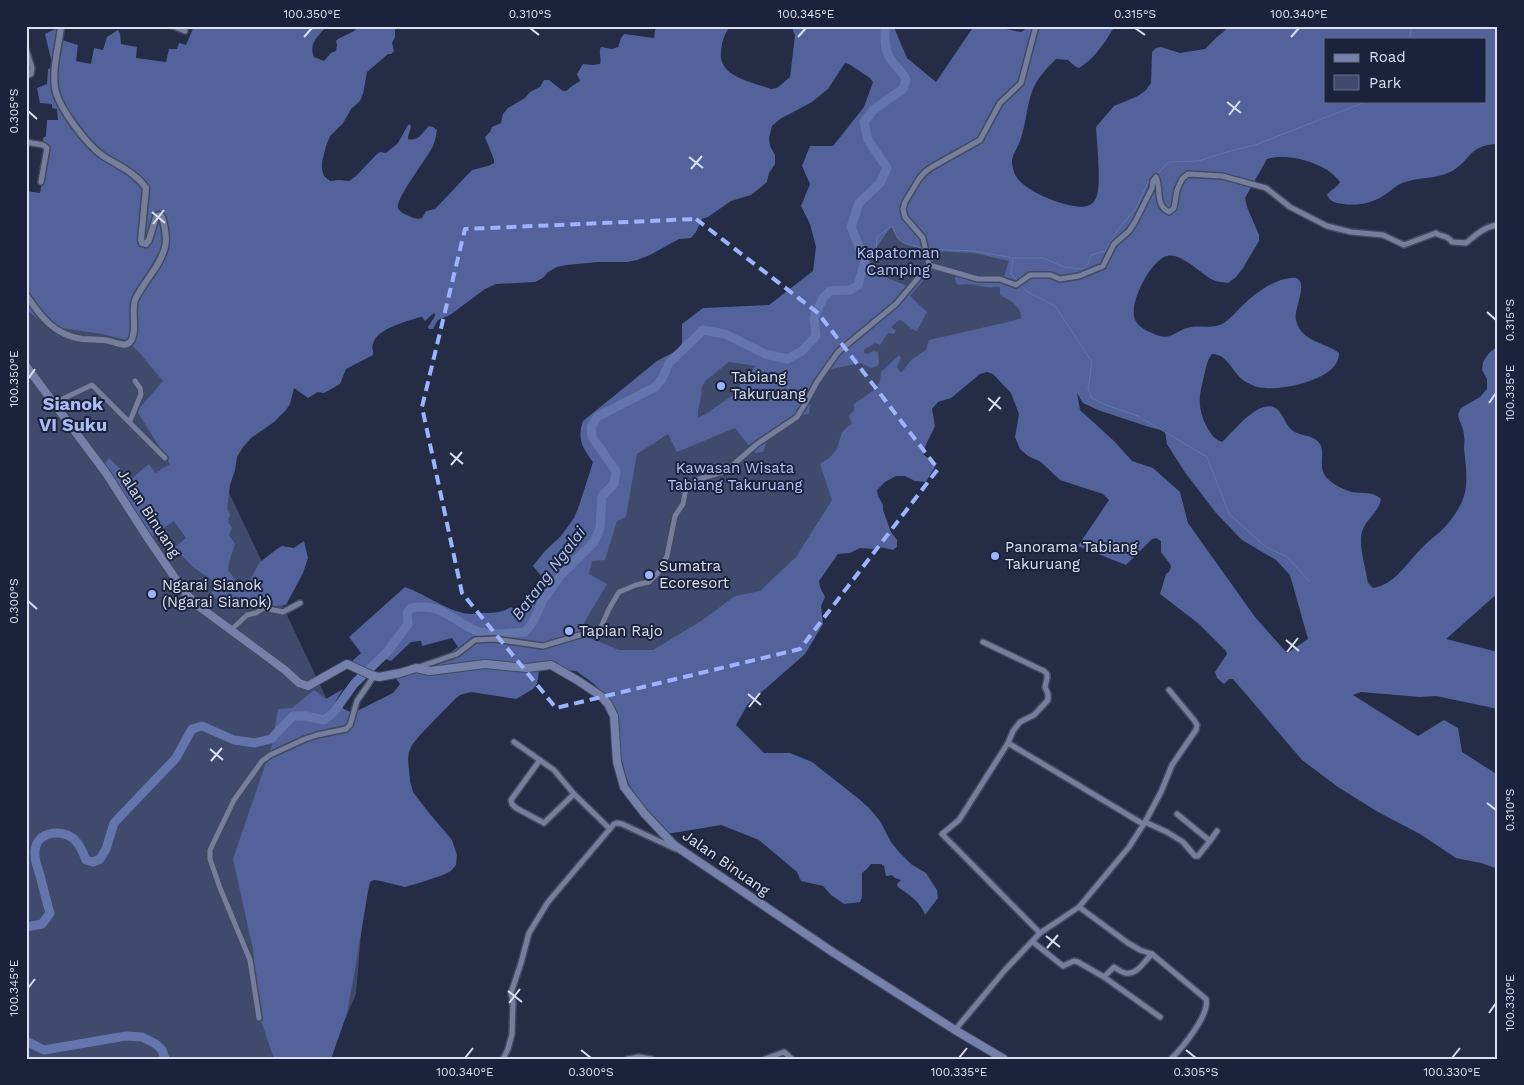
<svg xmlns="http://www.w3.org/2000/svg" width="1524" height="1085" viewBox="0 0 1524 1085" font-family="'Work Sans',sans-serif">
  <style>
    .green { fill: #404a6c }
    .forest { fill: #53629a; fill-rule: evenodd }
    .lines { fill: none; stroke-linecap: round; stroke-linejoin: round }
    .stream { stroke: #6474ad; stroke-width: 1 }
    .river { stroke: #6474ad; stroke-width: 9 }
    .minor-casing { stroke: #43495e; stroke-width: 8 }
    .tertiary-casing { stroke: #43495e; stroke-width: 9 }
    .secondary-casing { stroke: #43495e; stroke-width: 10 }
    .minor { stroke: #757e9d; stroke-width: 5 }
    .tertiary { stroke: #757e9d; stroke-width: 6 }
    .secondary { stroke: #7581ab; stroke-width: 8 }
    .marked { fill: none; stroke: #9eb3fd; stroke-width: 4; stroke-dasharray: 10 6; stroke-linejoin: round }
    .ticks { fill: none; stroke: #dae0f1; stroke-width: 2 }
    .poi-dot { fill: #9eb3fd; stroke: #1b223b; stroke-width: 2 }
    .labels { text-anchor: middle; stroke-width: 4; stroke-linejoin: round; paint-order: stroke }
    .park-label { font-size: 15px; fill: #b5c5f7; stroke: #1b223b }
    .poi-label { font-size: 15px; fill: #dae0f1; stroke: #1b223b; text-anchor: start }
    .street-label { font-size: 15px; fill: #dae0f1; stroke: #1b223b }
    .water-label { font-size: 16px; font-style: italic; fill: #b4c3f5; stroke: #1b223b }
    .quarter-label { font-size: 18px; font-weight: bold; fill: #abbcf3; stroke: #1b223b }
    .neatline { fill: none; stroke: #dae0f1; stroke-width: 2 }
    .ticks-label { font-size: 12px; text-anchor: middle; fill: #dae0f1 }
  </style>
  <rect width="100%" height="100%" fill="#252c46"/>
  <g class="green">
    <path d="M26 222 152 347 199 429 355 759 365 886 356 994 328 1059H26Z"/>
    <path d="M893 224 1013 255 1050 307 948 346 816 560 631 675 539 625 599 546 598 435 868 260Z"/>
  </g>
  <path class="forest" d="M194 26H326C319 37 308 42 314 57L324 61 331 53 336 51 337 45 336 41 338 39 354 31 356 29H362L364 26H395V37L392 43 394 51 391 54H388L367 72 363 94 360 101 351 109 343 123 330 136 326 146 322 162V170L324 176 330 181 339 180 349 181 356 176 377 154 380 152 386 153 398 143 408 125 410 124 411 127 408 137V139C418 142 423 132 429 126L433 127 437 130C436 136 435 141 433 146 428 157 395 199 398 208 399 211 404 214 407 215 413 218 417 220 422 218L426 211 435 209 472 170 488 166 494 163V160L485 137 490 132 492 127 501 123 503 114 508 108 525 98 530 92 540 87 544 80H549L563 91H566L572 86 580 81 577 74 583 64 593 65 600 64C602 58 598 52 601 47L612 49 618 47 621 38 624 34 654 38 655 30 660 26H730C724 36 722 40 721 52 718 77 753 82 771 89L777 88 790 77 795 36 792 27 784 29 777 26H894L896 32 907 58 936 82 974 26H992L1021 32 1030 26H1112L1113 29C1104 44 1094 59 1079 68L1076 67 1068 60 1056 59C1047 68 1038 77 1033 89 1027 103 1026 125 1020 141 1018 147 1012 155 1012 162 1012 166 1014 173 1016 176 1023 191 1072 211 1087 206 1092 205 1096 200 1097 195 1101 181 1097 143 1096 127L1114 106 1138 96 1146 90 1151 83 1152 52 1156 48 1161 47 1180 53 1205 49 1216 38 1230 26H1498V144C1467 145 1472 161 1450 172 1436 179 1420 177 1405 182 1398 184 1393 189 1386 194 1373 203 1359 206 1343 204 1336 203 1330 202 1327 195 1330 190 1337 188 1340 182 1328 163 1287 152 1267 159L1245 198 1247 207 1259 235V241L1243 268 1236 277 1228 283C1223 282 1218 282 1213 280 1201 274 1178 249 1164 257 1150 264 1131 299 1134 316 1135 324 1144 330 1152 333 1158 336 1164 338 1170 336 1176 334 1181 329 1187 328 1199 324 1212 330 1224 323 1230 319 1236 312 1241 307 1252 296 1266 285 1281 280 1286 279 1292 277 1296 278 1309 283 1293 310 1296 320 1301 342 1325 342 1339 353 1340 379 1285 390 1265 388 1258 388 1252 385 1246 382 1232 374 1229 354 1212 354 1207 360 1206 368 1204 376 1199 396 1197 406 1206 425 1210 433 1214 439 1222 442 1234 431 1260 396 1277 409 1284 415 1285 425 1293 431 1301 436 1315 435 1320 444 1326 456 1316 469 1329 480 1334 485 1345 490 1352 492 1363 494 1373 491 1381 499 1379 511 1368 518 1363 529 1357 541 1366 569 1368 583L1373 588C1393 585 1404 567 1417 553 1427 541 1441 533 1450 521 1471 494 1467 479 1464 448 1464 444 1465 440 1464 436 1464 428 1459 422 1458 414L1461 408 1480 397 1487 389V379L1482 370 1483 362 1489 353 1498 346V593L1446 639 1498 652V709L1436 696 1420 697 1361 692 1353 695 1418 736 1444 720 1458 728 1462 752 1498 775V869L1481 863 1456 858 1420 834 1378 812 1338 787 1302 760 1233 679H1229L1224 684 1217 678 1215 672 1227 654 1226 651 1199 624 1160 594 1166 574 1169 572 1171 567 1170 564 1161 552V541L1156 538 1152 539 1126 565 1078 546 1107 503 1109 500 1103 494 1060 480 1041 462 1028 456 1020 449 1015 437 1019 414 1011 393 993 374 987 372 980 374 951 398 938 402 932 409 935 426 923 451V454L936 465 926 482 915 481 905 476H896L885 482 877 490 878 496 883 505V510L891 532 897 540V547L893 550 880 547 873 549 860 548 850 553 838 554 819 581 820 587 825 597 821 606 823 624 805 654 748 704 736 725 764 753H790L812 762 859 799 869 808 880 821 891 842 899 852 911 864 926 873 937 890 938 898 925 915C921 902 908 894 898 887L897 884 901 880 895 878 892 875 888 876H886L884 866 881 864H871L867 869 862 873V897L860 902 844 904 831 895 823 886 801 881 797 872 759 840 721 825 667 834 648 813 628 783 604 696 600 690 593 683 576 671 556 669 539 671 537 684 533 689 516 699 471 692 460 695 455 699 420 735 412 745 409 752 408 759 410 781 413 792 429 813 452 840 457 855 456 865 451 871 443 875 419 883 405 887 381 881 374 880 370 882 368 891 355 970 347 1013 331 1059H274L259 1015 253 950 233 859 272 745 278 709 292 708 314 690 326 699 343 689 335 702 344 709 353 713 393 693 400 684 391 672C414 665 439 663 458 647L452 638 422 646 421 641 411 642 391 661 383 658 365 672 349 664 361 653 349 637 405 587C425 594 453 615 473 614 476 614 478 613 481 613 491 613 502 613 511 607L523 617 544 579 533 566 545 551 561 536 574 518 579 506 593 462C582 447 577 439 583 421L657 361 678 350 682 343V324L703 308 769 305 813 271 816 247 810 224 801 206 810 184 802 166 810 146H833L864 107 873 82 870 78 849 64 845 63 828 89 812 102 780 119 772 126 769 138 770 146 775 155V164L769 173 767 182 751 195 731 201 708 217 702 219 696 232 691 238 679 239 650 255 637 260 627 262H598L567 265 557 267 548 272 543 278 535 282 496 284 485 289 450 315 438 320 433 329H429L428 327 435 316V314L434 313 425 321 422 317H420C406 322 377 328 373 344 371 348 374 351 373 355L346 369 340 384 324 393 318 392 308 398 294 388 290 404 286 410 274 422 251 438 243 447 237 457 235 470 230 485 227 509 230 514 228 522 232 528C227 540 229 533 235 544L229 562 228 570 234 578 239 582H245L251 578 260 562 277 549 282 546 294 548 304 541 308 558 303 573 286 605 276 606 248 601 238 608 223 603 211 595 216 583 193 567 174 548 186 538 174 521 150 538 104 465 109 458 131 479 149 464 155 473 170 464 137 411 163 381 138 351 126 340 102 334 61 328 43 322 26 310V191L40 193 42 182 38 181 46 148 44 145 43 138 46 136 47 120H58L57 109 52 108V104L40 103 37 88 47 84 48 69 53 67 45 34 59 27 62 40 78 45 76 61 91 64 94 48 103 50 107 37 118 30 120 34 121 44 137 47 136 58 166 62 169 49H177L179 43 186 45ZM1325 39H1485V101H1325ZM891 227 893 229C898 245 909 245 923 249L925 262 924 265 907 286 883 276 868 260ZM930 251 974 253 1009 261 1004 276 978 278 944 268 934 263ZM932 270 955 276 956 283 959 285C969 283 978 286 987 287 991 288 995 286 1000 287V295C1010 300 1021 306 1021 318L1012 321 929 340 926 350 911 360 902 372H900L897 367 901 358 899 355 881 372 880 381 874 390 854 404V410L849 416 852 424C836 432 843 443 833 454 830 458 824 461 820 464L832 500 796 557 760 591 735 596 701 621 653 650H619L578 633 607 584 589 574 592 561 605 560 617 521 626 517 637 454 668 434 677 452 735 428 755 453 763 452C766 447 765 442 768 437 775 427 798 418 809 413L810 406V395L823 373 836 368 861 363 871 368 877 366 879 364 878 352 874 351 867 354 864 353V350L875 343 880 345 888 333 894 334 896 331 891 327 899 320C906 321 909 330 917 331L927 312 910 296ZM729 362 756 366 742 381 735 394 704 415 698 417C697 407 703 398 701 390L705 381ZM1077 393 1083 403 1098 410 1149 427 1165 431 1167 444 1184 471 1216 513 1242 540 1276 560 1290 575 1308 639 1287 653 1255 617 1188 523 1180 492 1153 468 1132 461 1115 442 1080 410Z"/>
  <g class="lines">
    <g class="stream">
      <path d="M1410 39 1411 26"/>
      <path d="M1155 176 1169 162 1198 161 1227 152 1255 145 1368 101"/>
      <path d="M927 249 975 251 1013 258 1011 274 1018 281"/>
      <path d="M1013 258H1043L1064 267 1082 269 1088 264 1091 255 1105 251 1117 231 1136 208 1148 182 1152 178"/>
      <path d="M865 261 876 249 877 237 892 226C894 229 895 233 897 237 902 245 915 246 923 248"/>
      <path d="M1020 284 1026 291 1055 306 1092 362 1088 389 1092 398 1106 405 1138 416 1207 457 1229 514 1266 547 1287 557 1309 581"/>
    </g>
    <g class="river">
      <path d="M26 927 42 924 50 913C46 900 43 887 40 875 38 869 35 862 35 855 33 833 59 827 74 839 80 845 83 852 86 860L93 862 100 859 106 849 114 823 176 758 192 729 202 726 234 740 255 743 271 739 293 716H306L324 720 334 712 354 684 388 651 408 624 407 613 411 608C443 602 451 621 477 631 491 636 510 633 525 632L533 622 543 600 560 576 594 542 600 528 602 496 614 484 616 471 592 437 591 427 597 417 655 387 662 379 669 363 703 330 725 334 765 354 787 359 802 351 816 336 814 317 823 298 830 291 850 290 858 285 865 261 851 227 859 203 880 183 887 168 868 140 864 122 873 110 903 89 906 80C903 72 897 68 892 61 884 52 885 38 885 26"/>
      <path d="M26 1041 44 1050 126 1036 142 1037 156 1044 162 1050 165 1059"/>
    </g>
    <defs>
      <g id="minor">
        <path d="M173 26 185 31"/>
        <path d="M26 49 32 68 31 74 26 76"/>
        <path d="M26 142 43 145 47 148 41 182"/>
        <path d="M929 265 978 279H1000L1016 285 1030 275H1050L1060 279 1079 276 1103 266 1114 244 1129 231 1135 222 1152 188 1153 181 1156 177C1162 189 1154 204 1169 212L1174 208 1177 190 1182 179 1188 174 1222 176 1266 188 1290 207 1327 226 1351 232 1383 235 1404 245 1436 233C1441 238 1445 233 1452 242L1466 243C1476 235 1485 226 1498 225"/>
        <path d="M54 403 92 385 165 458"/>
        <path d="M130 421 141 394 140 388 135 381"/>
        <path d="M231 630 247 615 256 613 264 608 283 612 300 603"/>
        <path d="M983 642 1044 671 1047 674V678L1045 687 1048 694V700L1034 715 1020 722 1013 731 1008 743 959 820 942 834 1040 933"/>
        <path d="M419 667 457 654 475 640 494 639 543 646 600 629 609 609 619 592 636 585 649 582 658 573 667 556 675 516 683 504 685 493 688 486 696 480 726 471 757 444 797 417 805 404 817 382 838 352 896 304 929 265 923 238 905 217 903 209 905 202 919 179 925 172 932 167 980 140 1000 103 1021 83 1036 26"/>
        <path d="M514 742 554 770 574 794 610 829"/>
        <path d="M1008 743 1143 824"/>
        <path d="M540 760 511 800 512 804 516 808 544 823 574 794"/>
        <path d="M1177 814 1210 841 1217 831"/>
        <path d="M1145 822 1167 832 1183 842 1195 856H1198L1210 841"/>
        <path d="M1079 907 1128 943 1140 950 1152 954 1206 999C1210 1015 1182 1048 1171 1059"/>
        <path d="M1033 942 1063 966 1074 961 1078 962 1104 977 1160 1017"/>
        <path d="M1104 977 1114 967C1117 969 1122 972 1125 973 1137 976 1145 960 1152 954"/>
        <path d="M259 1018 250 960 220 888 210 859V850L234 800 262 761 270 755 305 739 317 735 346 729 350 725 357 701 374 676"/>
        <path d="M955 1030 1005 970 1040 933 1079 907 1129 847 1145 822 1161 792 1172 765 1196 730 1197 725 1194 720 1169 690"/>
        <path d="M503 1059 508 1049 512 1034 513 1002 511 993 521 963 529 933 548 902 614 824 617 823 622 824 676 849"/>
        <path d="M628 1059 639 1057 651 1059"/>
        <path d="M765 1059 784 1052 792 1059"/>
      </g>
      <path id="tertiary" d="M26 295C41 317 54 335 82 339 91 340 100 339 109 341 115 342 125 348 130 342 138 334 131 311 135 300 143 282 160 267 165 247 167 239 165 228 163 220L162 217 159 215 156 217 149 240 146 244 142 243 141 240 146 188C136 173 117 165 103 156 87 145 58 107 55 88 52 68 59 46 61 26"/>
      <path id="secondary" d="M26 366 106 473 147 537 186 594 201 608 285 670 299 683 308 686 347 664 371 675 379 677 400 673 416 668 430 671 485 664 527 668 551 665 577 680 601 696 608 704 614 716 617 762 624 787 644 813 674 845 834 953 955 1030 1004 1059"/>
    </defs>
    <use href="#minor" class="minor-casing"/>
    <use href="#tertiary" class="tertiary-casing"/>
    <use href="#secondary" class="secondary-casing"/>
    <use href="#minor" class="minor"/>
    <use href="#tertiary" class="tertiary"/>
    <use href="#secondary" class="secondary"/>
  </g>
  <path class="marked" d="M696 219 818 313 938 469 800 649 556 708 462 593 422 407 465 229Z"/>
  <path class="ticks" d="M530 28 539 35M1135 28 1145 35M304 37 312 28M798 37 806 28M1291 37 1299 28M1227 102 1241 113M28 111 37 119M1229 115 1240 101M689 157 703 168M691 169 702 156M152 212 165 223M153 224 164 210M1487 312 1496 320M28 379 35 369M988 398 1001 409M1489 403 1496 393M989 411 1000 397M450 453 463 464M451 465 462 452M28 601 37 609M1286 640 1299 651M1287 652 1298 638M748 694 761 705M749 707 760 693M210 749 223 760M211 761 222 748M1487 803 1496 810M1046 936 1060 947M1047 948 1058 935M28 988 35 979M508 991 522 1002M509 1003 520 989M1489 1013 1496 1003M581 1050 591 1058M1186 1050 1196 1058M465 1058 473 1048M959 1058 967 1048M1452 1058 1460 1048"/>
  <g class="poi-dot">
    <circle cx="721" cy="386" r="5"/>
    <circle cx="995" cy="556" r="5"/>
    <circle cx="649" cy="575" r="5"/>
    <circle cx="152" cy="594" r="5"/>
    <circle cx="569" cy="631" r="5"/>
  </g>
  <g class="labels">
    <g class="park-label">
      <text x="898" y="258">Kapatoman<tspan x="898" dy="17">Camping</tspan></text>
      <text x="735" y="473">Kawasan Wisata<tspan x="735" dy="17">Tabiang Takuruang</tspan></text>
    </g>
    <g class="poi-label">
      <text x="731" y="382">Tabiang<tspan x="731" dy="17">Takuruang</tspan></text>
      <text x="1005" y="552">Panorama Tabiang<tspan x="1005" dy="17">Takuruang</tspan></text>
      <text x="659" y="571">Sumatra<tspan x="659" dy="17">Ecoresort</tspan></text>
      <text x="162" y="590">Ngarai Sianok<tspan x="162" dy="17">(Ngarai Sianok)</tspan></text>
      <text x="579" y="636">Tapian Rajo</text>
    </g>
    <g class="street-label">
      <text transform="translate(149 513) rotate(57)" y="5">Jalan Binuang</text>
      <text transform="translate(726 863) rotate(35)" y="5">Jalan Binuang</text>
    </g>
    <g class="water-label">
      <text transform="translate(548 573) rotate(-53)" y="6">Batang Ngalai</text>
    </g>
    <g class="quarter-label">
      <text x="73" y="410">Sianok<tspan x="73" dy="21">VI Suku</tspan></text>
    </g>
  </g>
  <rect width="1524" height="1085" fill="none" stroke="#1b223b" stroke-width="55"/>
  <rect x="1324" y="38" width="162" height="65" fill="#1b223b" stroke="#676e84"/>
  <rect x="1334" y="54" width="25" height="8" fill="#7581ab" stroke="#676e84"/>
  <text x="1369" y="62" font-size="15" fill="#dae0f1">Road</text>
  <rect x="1334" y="75" width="25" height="15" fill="#404a6c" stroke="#676e84"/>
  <text x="1369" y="88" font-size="15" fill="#dae0f1">Park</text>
  <rect x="28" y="28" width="1468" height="1030" class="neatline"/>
  <g class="ticks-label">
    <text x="312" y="18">100.350°E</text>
    <text x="530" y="18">0.310°S</text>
    <text x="806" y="18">100.345°E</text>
    <text x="1135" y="18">0.315°S</text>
    <text x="1299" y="18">100.340°E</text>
    <text transform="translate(14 111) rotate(-90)" y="4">0.305°S</text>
    <text transform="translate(1510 320) rotate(-90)" y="4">0.315°S</text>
    <text transform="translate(14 379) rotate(-90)" y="4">100.350°E</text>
    <text transform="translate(1510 393) rotate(-90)" y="4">100.335°E</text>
    <text transform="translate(14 601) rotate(-90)" y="4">0.300°S</text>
    <text transform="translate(1510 810) rotate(-90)" y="4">0.310°S</text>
    <text transform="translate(14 988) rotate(-90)" y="4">100.345°E</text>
    <text transform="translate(1510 1003) rotate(-90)" y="4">100.330°E</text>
    <text x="465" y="1076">100.340°E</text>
    <text x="591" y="1076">0.300°S</text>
    <text x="959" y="1076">100.335°E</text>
    <text x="1196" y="1076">0.305°S</text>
    <text x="1452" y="1076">100.330°E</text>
  </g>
</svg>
